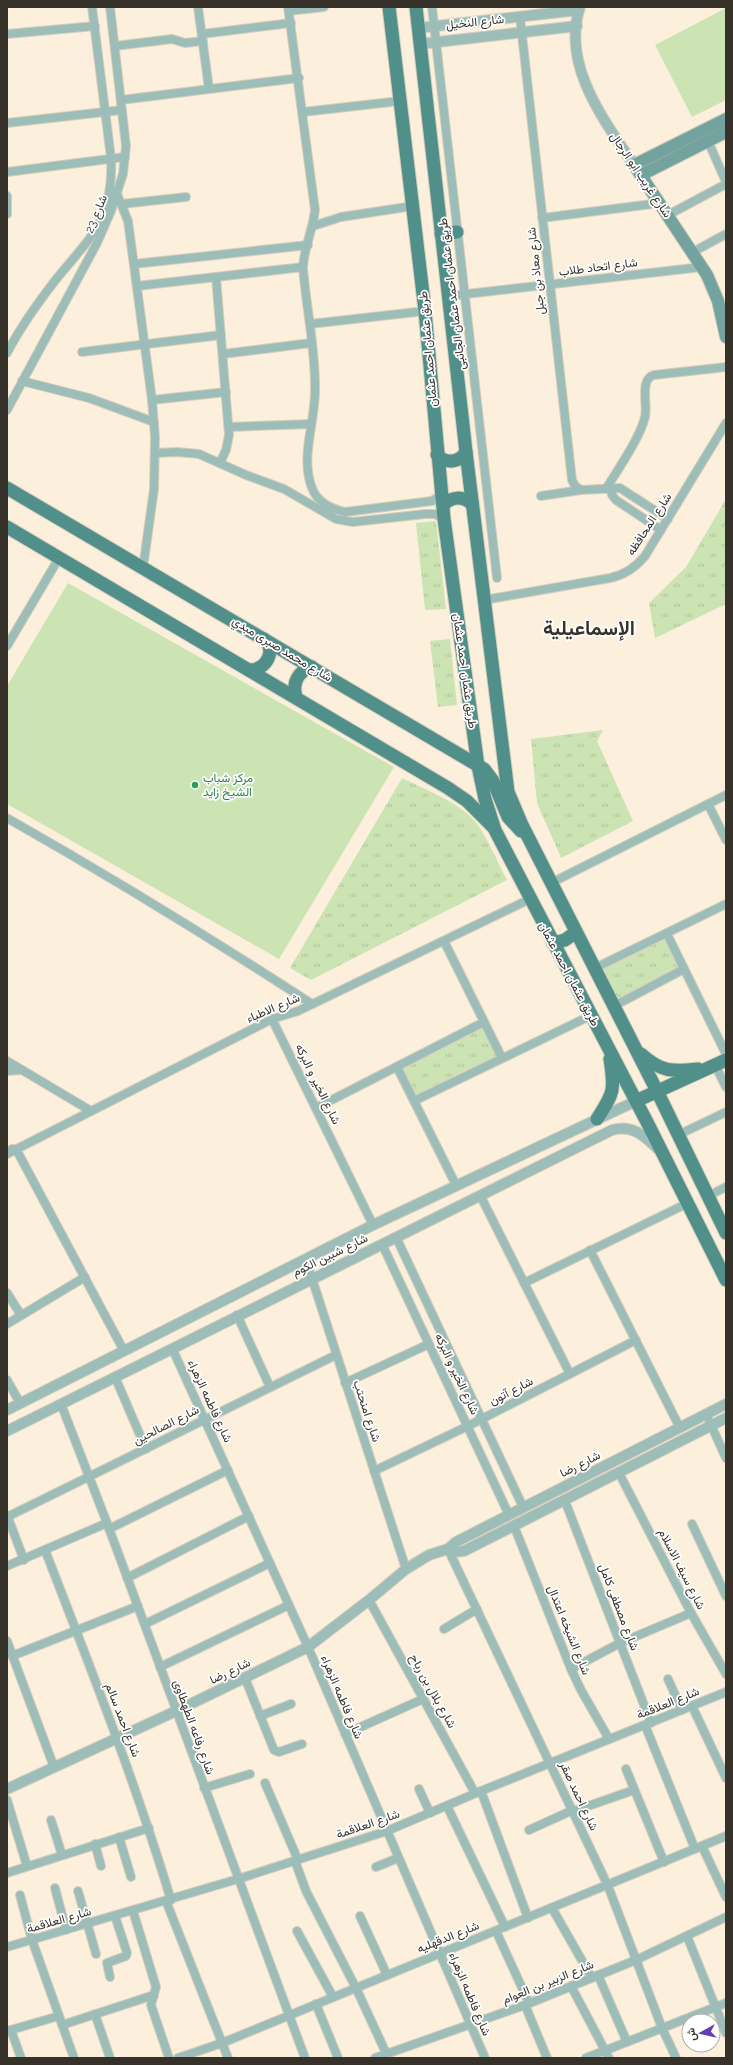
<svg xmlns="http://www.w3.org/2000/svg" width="733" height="2065" viewBox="0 0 733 2065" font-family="Raleway,Vazirmatn,sans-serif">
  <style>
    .grass { fill: url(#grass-tufts) }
    .garden { fill: #cce4b3 }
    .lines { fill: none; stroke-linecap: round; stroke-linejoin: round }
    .minor-casing { stroke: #d8cebd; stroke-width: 10 }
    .tertiary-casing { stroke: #d8cebd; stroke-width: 12 }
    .secondary-casing { stroke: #d8cebd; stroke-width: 14 }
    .primary-casing { stroke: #d8cebd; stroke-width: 15 }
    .minor { stroke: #9dbdb9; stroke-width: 8 }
    .tertiary { stroke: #9dbdb9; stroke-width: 10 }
    .secondary { stroke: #72a39e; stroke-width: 12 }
    .primary { stroke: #51908a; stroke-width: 13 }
    .leisure-dot { fill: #2e9e5b; stroke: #fff; stroke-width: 1.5 }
    .labels { text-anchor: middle; stroke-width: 3.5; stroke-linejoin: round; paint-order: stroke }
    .street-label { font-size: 12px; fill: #36322a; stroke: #fff }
    .leisure-label { font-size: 12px; fill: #27864d; stroke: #fff; text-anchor: start }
    .town-label { font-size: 20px; font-weight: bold; fill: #36322a; stroke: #fff }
  </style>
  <defs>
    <pattern id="grass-tufts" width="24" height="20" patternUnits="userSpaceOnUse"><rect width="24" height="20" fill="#cce4b3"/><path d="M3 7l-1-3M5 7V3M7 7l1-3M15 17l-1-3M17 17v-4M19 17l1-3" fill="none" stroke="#b0c49a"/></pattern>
  </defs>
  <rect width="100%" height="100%" fill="#fcf0dd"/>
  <g class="grass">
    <path d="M726 499V604L655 638 649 603 686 567Z"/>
    <path d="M436 521 446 609 425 610 416 523Z"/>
    <path d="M450 639 457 705 438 707 430 641Z"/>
    <path d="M603 730 597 741 633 821 561 858 537 803 531 739Z"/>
    <path d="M402 778C427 791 464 803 480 828 490 844 498 863 507 880L311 980 290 968Z"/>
    <path d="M666 935 683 969 618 1002 600 967Z"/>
    <path d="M483 1024 500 1057 415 1099 399 1067Z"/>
  </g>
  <g class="garden">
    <path d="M726 8V100L692 117 655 45Z"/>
    <path d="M68 583 394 767 279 959 7 804V686Z"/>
  </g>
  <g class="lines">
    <defs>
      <g id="minor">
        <path d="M198 7 209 89"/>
        <path d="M288 7 315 210C313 230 304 247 303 267 306 308 316 350 315 391 315 423 300 457 312 488 317 502 332 509 345 512L432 501 441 495"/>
        <path d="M432 7 497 578"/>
        <path d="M289 11 324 7"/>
        <path d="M520 17 572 480 575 486 581 490 620 488 668 519"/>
        <path d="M7 34 95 26"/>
        <path d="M202 34 291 23"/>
        <path d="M115 46 172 39 185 43 203 41"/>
        <path d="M121 100 299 78"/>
        <path d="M303 112 400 101"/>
        <path d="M7 123 122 110"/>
        <path d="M708 141 726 182"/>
        <path d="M7 172 125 157"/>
        <path d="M110 187 117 194 128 221 152 400 155 437 154 489 143 568"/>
        <path d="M7 196V214"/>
        <path d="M122 204 186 197"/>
        <path d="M668 215 726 184"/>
        <path d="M542 218 660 203"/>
        <path d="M313 226 341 217 413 206"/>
        <path d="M693 252 726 234"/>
        <path d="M134 264 308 245"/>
        <path d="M216 277 229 435 226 450 220 463"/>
        <path d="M137 286 303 267"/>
        <path d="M449 296 702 267"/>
        <path d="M310 324 425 311"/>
        <path d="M82 352 221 335"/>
        <path d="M7 353C20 328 37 304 54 282 90 237 114 221 111 158L92 7"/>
        <path d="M223 354 311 343"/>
        <path d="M22 381 89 398 154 422"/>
        <path d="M152 400 226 392"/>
        <path d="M7 410 97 243 111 211 123 174 126 146 110 7"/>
        <path d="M229 427 311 424"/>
        <path d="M156 453 177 452 199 454 246 475 284 489 336 519 353 522 425 514H435L444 519"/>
        <path d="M606 489C618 469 640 438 645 417 648 405 639 379 654 375L726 367"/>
        <path d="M611 489 612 495 616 500 661 530"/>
        <path d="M541 496 581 490"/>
        <path d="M484 600 610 578C625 575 635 568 645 556L726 423"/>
        <path d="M7 646 59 558"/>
        <path d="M708 804 726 840"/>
        <path d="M7 818C111 877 212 939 312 1004"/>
        <path d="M551 883 726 795"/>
        <path d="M667 934 726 1054"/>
        <path d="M444 941 502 1058"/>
        <path d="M595 968 726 904"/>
        <path d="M614 1006 684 969"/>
        <path d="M272 1019 373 1225"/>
        <path d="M7 1061 91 1111"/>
        <path d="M715 1065 726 1087"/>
        <path d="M397 1067 456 1185"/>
        <path d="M7 1071 22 1070"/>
        <path d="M414 1101 592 1015"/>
        <path d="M316 1108 484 1022"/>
        <path d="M678 1135 726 1112"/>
        <path d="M12 1149H16L124 1351"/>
        <path d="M7 1154 272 1019 298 1011 530 899"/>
        <path d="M480 1195 570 1374"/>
        <path d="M708 1196 726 1187"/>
        <path d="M396 1237 523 1507"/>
        <path d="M382 1244 509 1515"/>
        <path d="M590 1250 680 1428"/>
        <path d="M306 1260 406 1569"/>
        <path d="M524 1283 688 1203"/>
        <path d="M7 1293 21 1315"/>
        <path d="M237 1315 270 1387"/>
        <path d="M7 1324 85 1277"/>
        <path d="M172 1348 308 1647 485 2058"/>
        <path d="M115 1377 146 1449"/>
        <path d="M7 1380 20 1403"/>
        <path d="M345 1383 429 1344"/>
        <path d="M61 1404 107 1523 305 2058"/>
        <path d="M706 1414 726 1458"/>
        <path d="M374 1471 468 1426 636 1340"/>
        <path d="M619 1473 691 1613 726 1674"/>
        <path d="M565 1501 651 1723"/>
        <path d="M7 1515 24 1560"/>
        <path d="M7 1517 336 1355"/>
        <path d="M692 1524 726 1596"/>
        <path d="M514 1526 571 1669 581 1690 609 1739"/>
        <path d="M109 1529 228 1470"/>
        <path d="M448 1549 608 1886 662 2028 676 2058"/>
        <path d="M45 1550C90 1666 135 1781 171 1900"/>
        <path d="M7 1566 107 1523"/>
        <path d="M127 1578 249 1516"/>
        <path d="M369 1600 475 1793"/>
        <path d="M145 1624 270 1563"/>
        <path d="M444 1629 477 1609"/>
        <path d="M7 1641 54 1767"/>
        <path d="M12 1656 138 1606"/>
        <path d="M160 1667 289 1605"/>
        <path d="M571 1669 620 1643 691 1613"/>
        <path d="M245 1678 274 1750 279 1752 302 1744"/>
        <path d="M668 1679 682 1710"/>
        <path d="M692 1706 726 1778"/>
        <path d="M260 1716 291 1704"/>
        <path d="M645 1725 695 1849"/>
        <path d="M345 1734 423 1699"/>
        <path d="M626 1769 664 1862"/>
        <path d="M265 1783 298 1860"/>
        <path d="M204 1788 250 1774"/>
        <path d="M419 1789 430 1813"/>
        <path d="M481 1791 528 1918"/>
        <path d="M7 1800 27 1866"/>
        <path d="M447 1806 505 1927"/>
        <path d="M574 1811 634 1790"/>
        <path d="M51 1820 62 1855"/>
        <path d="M529 1830 573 1810"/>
        <path d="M119 1837 131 1877"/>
        <path d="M95 1844 101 1866"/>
        <path d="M702 1846 726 1897"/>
        <path d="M295 1861 306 1891 356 1988 386 2053"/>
        <path d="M376 1867 398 1858"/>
        <path d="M7 1873 149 1828"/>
        <path d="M55 1888 66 1930"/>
        <path d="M78 1891 96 1954"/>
        <path d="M20 1895 32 1940 74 2058"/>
        <path d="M166 1901 228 2058"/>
        <path d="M552 1908 592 1978"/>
        <path d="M133 1911 156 1987 151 2005 169 2058"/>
        <path d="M360 1916 387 1975"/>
        <path d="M297 1931 333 1997"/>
        <path d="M496 1931 529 2003"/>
        <path d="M687 1936 726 2033"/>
        <path d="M7 1947 238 1879 387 1831 481 1791 726 1692"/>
        <path d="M598 1975 627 2042"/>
        <path d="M110 1977 107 1963 126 1956 127 1953 115 1916"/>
        <path d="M571 1986 609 2058"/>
        <path d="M316 2004 338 2058"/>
        <path d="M525 2005 547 2058"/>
        <path d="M95 2014 110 2058"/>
        <path d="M62 2025 154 1995"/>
        <path d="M11 2030 21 2058"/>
        <path d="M7 2031 59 2016"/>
        <path d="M178 2058 222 2043 726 1836"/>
        <path d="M375 2058 525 2005 636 1960 726 1917"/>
        <path d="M586 2058 726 2003"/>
      </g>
      <g id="tertiary">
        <path d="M580 7C561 65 604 120 634 165"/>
        <path d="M418 28 579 10"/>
        <path d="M420 44 577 26"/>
        <path d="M7 1410 373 1225 636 1101"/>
        <path d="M7 1431 612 1130C633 1124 644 1136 658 1149"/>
        <path d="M448 1549 455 1552 464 1551 726 1418"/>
        <path d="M7 1789 176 1711 308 1647 369 1600 406 1569 429 1555 448 1549 456 1542 726 1404"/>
      </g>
      <g id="secondary">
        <path d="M726 119 634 165 707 275 718 301 726 337"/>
        <path d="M641 175 726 132"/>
      </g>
      <g id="primary">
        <path d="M389 7 425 311 444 519 478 766 485 799 495 830 648 1124 726 1280"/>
        <path d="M416 7 466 452 508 792 522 825 657 1091 726 1233"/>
        <path d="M441 234 457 232"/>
        <path d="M437 455C446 464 459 463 466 452"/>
        <path d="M7 488 484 769 493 781 508 817 521 831"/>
        <path d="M443 505C452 496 463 496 472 504"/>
        <path d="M7 527 448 788 467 801 493 827"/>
        <path d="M251 670C266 669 277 651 264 639"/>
        <path d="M296 697C292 683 298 671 312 667"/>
        <path d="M553 943 565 940 576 932"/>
        <path d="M641 1054C661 1072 672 1072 698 1069"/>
        <path d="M636 1101 726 1060"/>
        <path d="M597 1119C614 1093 615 1090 610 1059"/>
      </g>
    </defs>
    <use href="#minor" class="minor-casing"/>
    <use href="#tertiary" class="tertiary-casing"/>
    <use href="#secondary" class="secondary-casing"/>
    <use href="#primary" class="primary-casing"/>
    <use href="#minor" class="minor"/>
    <use href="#tertiary" class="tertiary"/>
    <use href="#secondary" class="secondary"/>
    <use href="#primary" class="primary"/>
  </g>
  <circle class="leisure-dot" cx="195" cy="785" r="4"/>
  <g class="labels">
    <g class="street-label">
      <text transform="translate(475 22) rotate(-6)" y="4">شارع النخيل</text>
      <text transform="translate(641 175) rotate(56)" y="4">شارع غريب ابو الرجال</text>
      <text transform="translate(96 214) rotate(-68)" y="4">شارع 23</text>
      <text transform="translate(598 267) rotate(-7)" y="4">شارع اتحاد طلاب</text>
      <text transform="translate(536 271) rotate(-96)" y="4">شارع معاذ بن جبل</text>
      <text transform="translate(452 294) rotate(-97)" y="4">طريق عثمان احمد عثمان الجانبى</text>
      <text transform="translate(428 349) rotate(-95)" y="4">طريق عثمان احمد عثمان</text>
      <text transform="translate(649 524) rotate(-57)" y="4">شارع المحافظه</text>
      <text transform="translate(282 649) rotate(31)" y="4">شارع محمد صبرى مبدي</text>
      <text transform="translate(465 671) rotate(82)" y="4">طريق عثمان احمد عثمان</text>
      <text transform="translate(569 974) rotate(62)" y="4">طريق عثمان احمد عثمان</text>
      <text transform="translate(273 1008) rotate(-23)" y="4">شارع الاطباء</text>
      <text transform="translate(318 1084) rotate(64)" y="4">شارع الخير و البركه</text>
      <text transform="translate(330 1255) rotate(-26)" y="4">شارع شبين الكوم</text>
      <text transform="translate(457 1374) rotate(65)" y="4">شارع الخير و البركه</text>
      <text transform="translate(511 1391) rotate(-27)" y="4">شارع آتون</text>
      <text transform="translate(210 1401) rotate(65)" y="4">شارع فاطمه الزهراء</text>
      <text transform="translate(367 1411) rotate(72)" y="4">شارع امنحتب</text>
      <text transform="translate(166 1425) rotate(-27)" y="4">شارع الصالحين</text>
      <text transform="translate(580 1464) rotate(-27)" y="4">شارع رضا</text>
      <text transform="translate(682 1569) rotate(63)" y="4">شارع سيف الاسلام</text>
      <text transform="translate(619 1607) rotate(69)" y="4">شارع مصطفى كامل</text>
      <text transform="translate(569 1630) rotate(68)" y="4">شارع الشيخه اعتدال</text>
      <text transform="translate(230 1671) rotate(-26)" y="4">شارع رضا</text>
      <text transform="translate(433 1691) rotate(61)" y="4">شارع بلال بن رباح</text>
      <text transform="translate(342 1697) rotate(67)" y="4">شارع فاطمه الزهراء</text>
      <text transform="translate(668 1703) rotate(-22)" y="4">شارع العلاقمة</text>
      <text transform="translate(123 1720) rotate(69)" y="4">شارع احمد سالم</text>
      <text transform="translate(194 1727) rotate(70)" y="4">شارع رفاعه الطهطاوى</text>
      <text transform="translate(579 1796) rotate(65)" y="4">شارع احمد صقر</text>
      <text transform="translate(368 1824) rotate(-19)" y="4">شارع العلاقمة</text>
      <text transform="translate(59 1920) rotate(-16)" y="4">شارع العلاقمة</text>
      <text transform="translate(448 1937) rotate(-22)" y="4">شارع الدقهليه</text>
      <text transform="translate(548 1982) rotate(-22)" y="4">شارع الزبير بن العوام</text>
      <text transform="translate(470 1994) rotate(67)" y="4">شارع فاطمه الزهراء</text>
    </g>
    <g class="leisure-label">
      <text x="203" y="782">مركز شباب<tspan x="203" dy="14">الشيخ زايد</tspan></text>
    </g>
    <g class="town-label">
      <text x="589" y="635">الإسماعيلية</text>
    </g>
  </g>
  <rect width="733" height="2065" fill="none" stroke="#36322a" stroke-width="16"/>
  <g transform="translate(701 2033) rotate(262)"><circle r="19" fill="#ffffff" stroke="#afadaa"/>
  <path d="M0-3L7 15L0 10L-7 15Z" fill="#653db5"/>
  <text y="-6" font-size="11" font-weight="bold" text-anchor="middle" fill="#36322a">ش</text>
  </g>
</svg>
